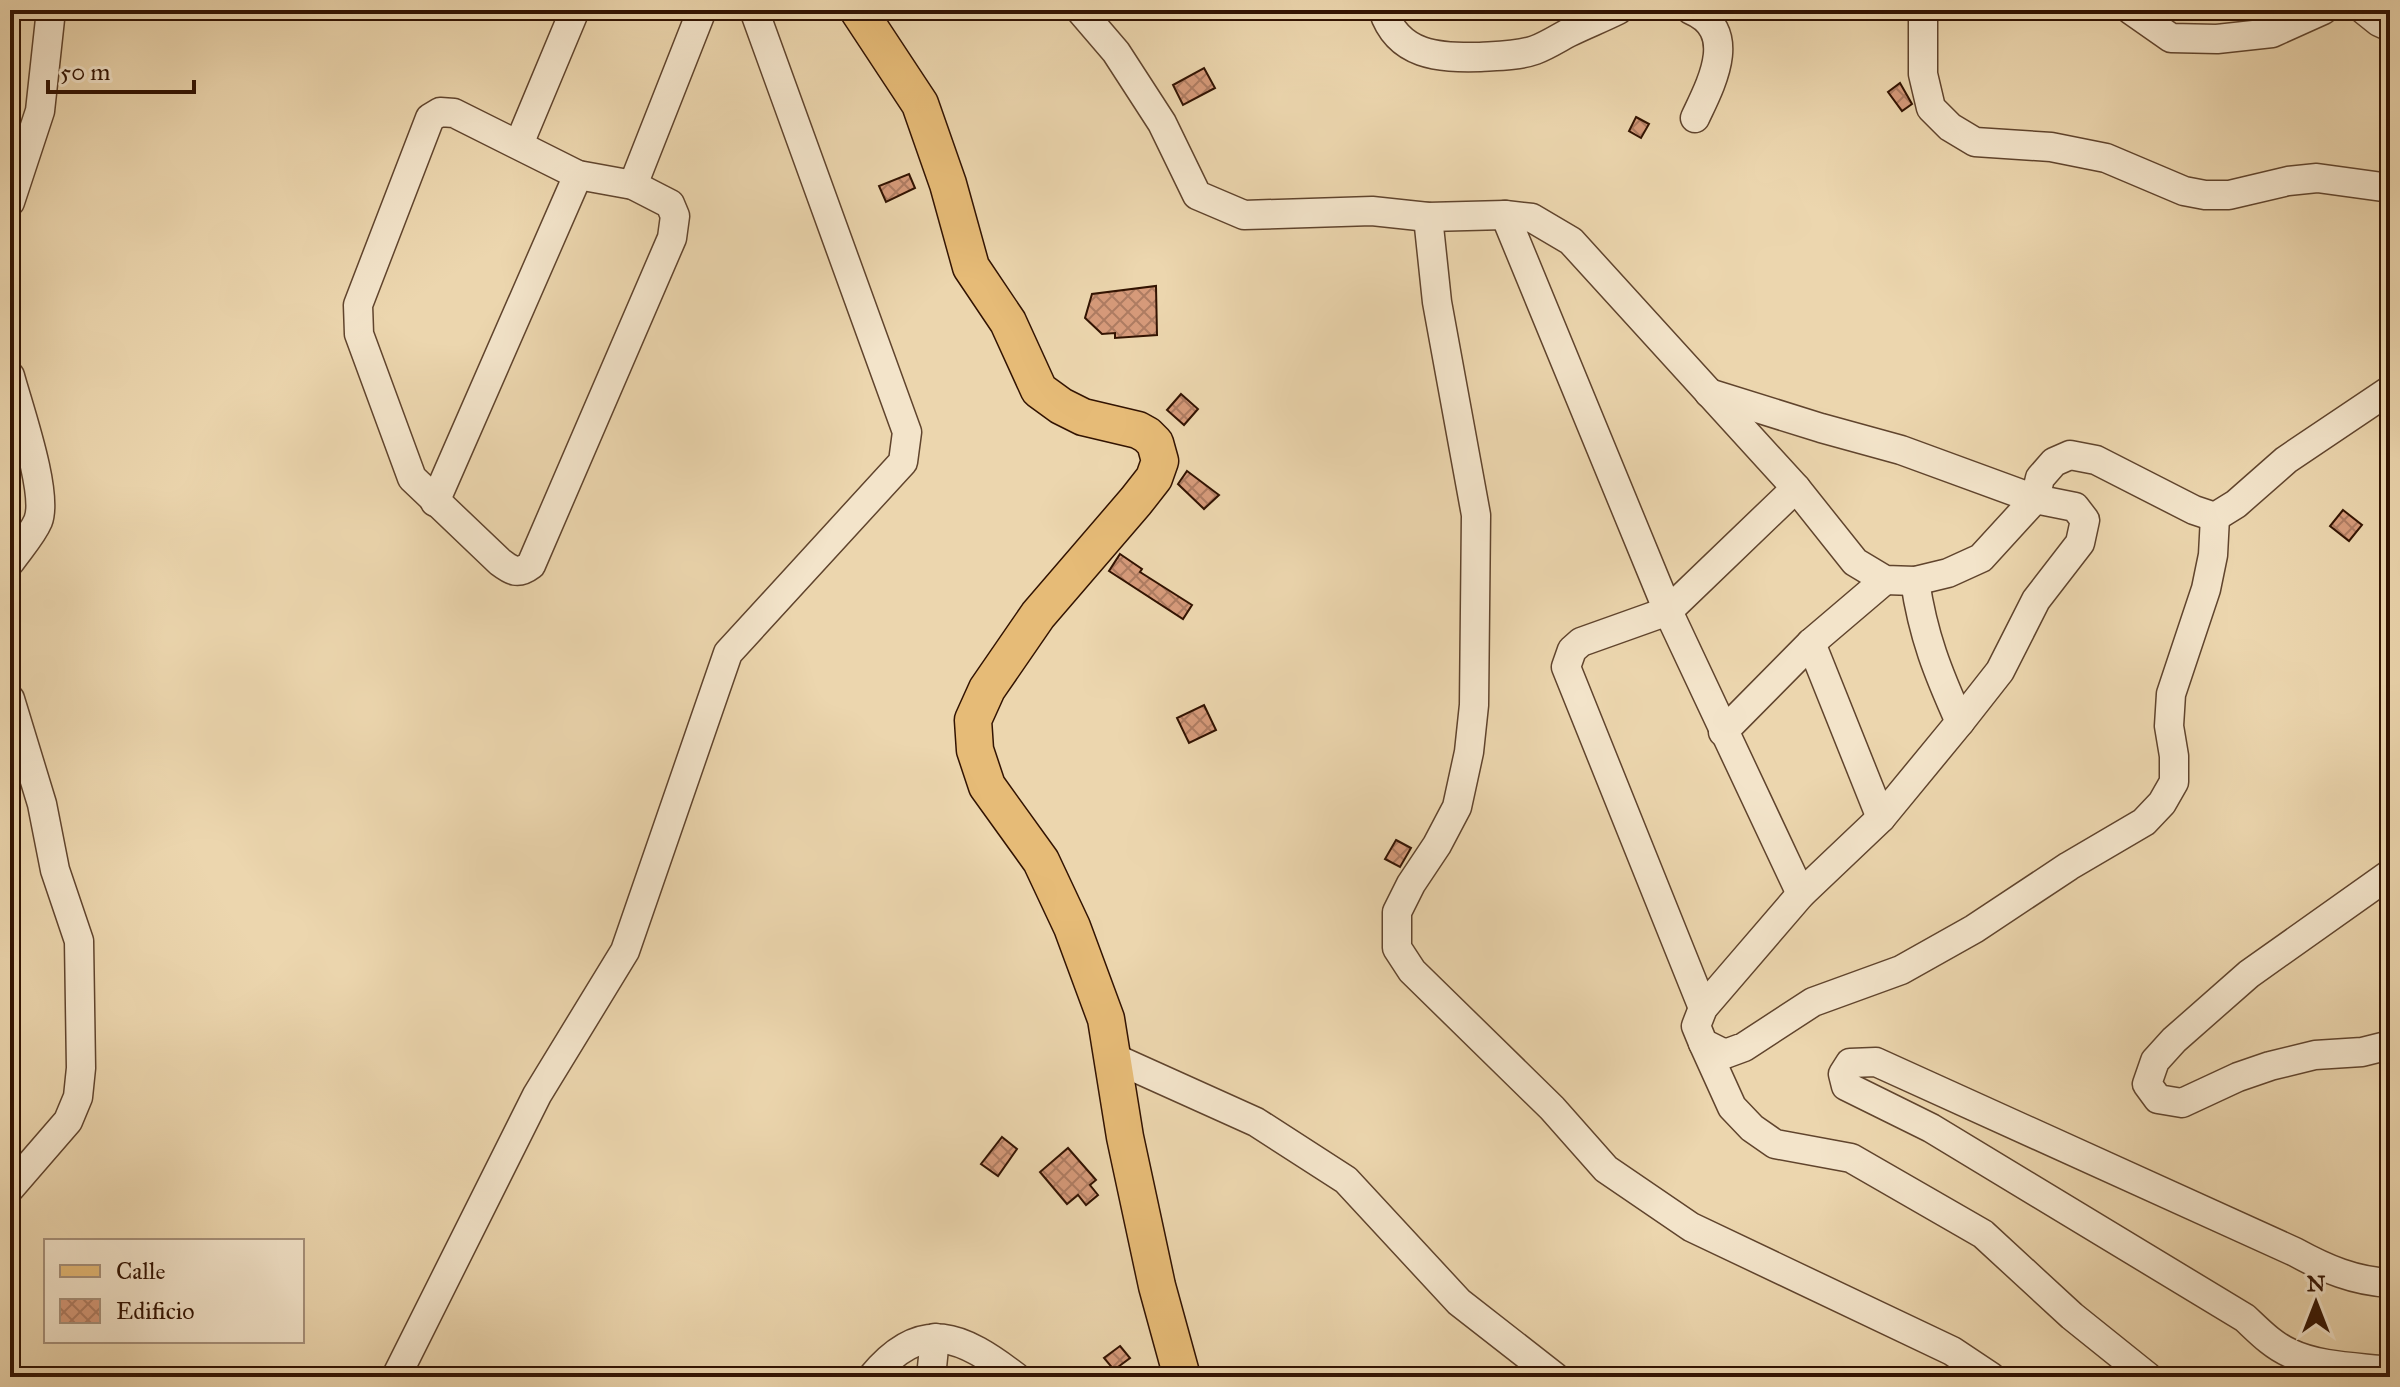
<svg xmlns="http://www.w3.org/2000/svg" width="2400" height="1387" viewBox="0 0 2400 1387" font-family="'IM FELL Great Primer',serif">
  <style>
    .building { fill: url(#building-cross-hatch); stroke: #321302; stroke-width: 2 }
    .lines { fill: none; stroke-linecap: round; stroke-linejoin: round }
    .minor-casing { stroke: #60442d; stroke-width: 31 }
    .major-casing { stroke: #321302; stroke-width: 39 }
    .minor { stroke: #f3e4ca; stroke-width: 28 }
    .major { stroke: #e6bb77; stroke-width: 36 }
  </style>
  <defs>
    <pattern id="building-cross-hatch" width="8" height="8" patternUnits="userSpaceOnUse" patternTransform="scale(2)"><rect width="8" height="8" fill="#d69a7a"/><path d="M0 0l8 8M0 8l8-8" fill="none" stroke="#ae7c62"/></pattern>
  </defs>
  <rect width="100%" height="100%" fill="#ecd6ae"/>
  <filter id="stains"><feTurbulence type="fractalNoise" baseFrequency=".0025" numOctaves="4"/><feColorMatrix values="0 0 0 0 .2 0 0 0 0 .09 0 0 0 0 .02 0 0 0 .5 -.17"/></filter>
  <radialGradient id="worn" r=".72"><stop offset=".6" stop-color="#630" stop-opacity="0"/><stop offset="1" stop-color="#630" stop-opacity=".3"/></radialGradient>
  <g class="building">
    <path d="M1204 68 1215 88 1183 105 1173 85Z"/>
    <path d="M1900 83 1912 104 1902 111 1888 92Z"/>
    <path d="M1636 117 1649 124 1641 138 1629 131Z"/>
    <path d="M909 174 915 188 886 202 879 186Z"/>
    <path d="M1156 286 1157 335 1115 338V333L1102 334 1085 318 1092 294Z"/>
    <path d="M1181 394 1198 409 1184 425 1167 410Z"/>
    <path d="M1187 471 1219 495 1204 509 1178 484Z"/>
    <path d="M2343 510 2362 525 2349 541 2330 526Z"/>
    <path d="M1120 554 1142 569 1140 572 1192 605 1183 619 1109 571Z"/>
    <path d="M1204 705 1216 730 1189 743 1177 718Z"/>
    <path d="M1396 840 1411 848 1400 867 1385 859Z"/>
    <path d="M1002 1137 1017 1149 998 1176 981 1164Z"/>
    <path d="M1068 1148 1096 1180 1090 1185 1098 1195 1086 1205 1078 1195 1067 1204 1040 1172Z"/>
    <path d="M1120 1346 1130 1358 1114 1370 1104 1358Z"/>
  </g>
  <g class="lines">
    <defs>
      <g id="minor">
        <path d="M1080 10 1116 52 1162 123 1197 195 1244 215 1372 211 1428 217 1505 215 1532 218 1571 241 1796 488 1855 562 1885 580 1915 581 1948 573 1981 558 2035 499 2040 478 2054 462 2070 455 2096 460 2194 510 2215 517 2236 504 2286 460 2390 390"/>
        <path d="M1383 10C1398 56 1439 58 1480 57 1497 56 1518 56 1535 50 1546 46 1557 39 1568 33 1584 25 1602 18 1618 10"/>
        <path d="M1691 10C1740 31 1711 84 1695 118"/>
        <path d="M1923 10V74L1931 108 1950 127 1975 142 2051 147 2106 158 2184 191 2205 195H2229L2288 181 2317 178 2390 188"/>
        <path d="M2131 10 2171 38 2217 39 2272 33 2323 10"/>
        <path d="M2364 10 2379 22 2390 27"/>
        <path d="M440 112 454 113 578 175 633 185 670 204 675 216 672 238 531 565C518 575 512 571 500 562L412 478 359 334 358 305 430 118Z"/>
        <path d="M519 144 575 10"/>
        <path d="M633 185 702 10"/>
        <path d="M10 202 40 111 51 10"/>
        <path d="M1505 215 1668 611 1801 894"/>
        <path d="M1428 217 1437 302 1476 515 1474 705 1469 752 1457 807 1437 845 1411 884 1397 912V948L1412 971 1552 1108 1606 1169 1691 1227 1952 1351 1991 1377"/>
        <path d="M10 376C18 406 49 494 38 521 32 535 19 549 10 562"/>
        <path d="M1709 393 1821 428 1901 450 2035 499 2075 507 2085 520 2080 543 2036 600 2000 671 1960 722 1881 818 1801 894 1703 1008 1696 1026 1703 1043 1725 1054 1744 1047 1813 1002 1901 970 1974 929 2069 866 2144 822 2162 803 2174 782V756L2169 726 2171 694 2206 589 2213 555 2215 517"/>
        <path d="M435 502 578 175"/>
        <path d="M1915 581C1923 636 1938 673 1960 722"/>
        <path d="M1811 643 1881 818"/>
        <path d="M10 699 42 804 55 870 79 941 81 1068 78 1097 68 1121 10 1188"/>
        <path d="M1723 732 1811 643 1885 580"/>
        <path d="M2390 874 2249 974 2174 1040 2155 1061 2147 1084 2158 1099 2182 1103 2238 1077 2270 1066 2315 1055 2362 1052 2390 1045"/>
        <path d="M1703 1008 1566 667 1572 650 1581 642 1668 611 1796 488"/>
        <path d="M1703 1043 1732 1107 1752 1128 1775 1144 1851 1158 1983 1234 2072 1316 2148 1377"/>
        <path d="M1114 1058 1256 1122 1346 1180 1459 1302 1555 1377"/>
        <path d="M2390 1283C2354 1281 2326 1269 2295 1252L1876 1062 1850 1063 1843 1074 1846 1086 1931 1128 2245 1318C2259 1331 2272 1345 2290 1353 2319 1367 2358 1367 2390 1371"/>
        <path d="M396 1377 537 1095 625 951 728 653 903 462 907 432 754 10"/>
        <path d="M872 1377C922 1316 962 1336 1016 1377"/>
        <path d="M931 1377 935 1338"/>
      </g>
      <path id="major" d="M858 10 920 104 948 184 971 267 1008 322 1039 390 1061 406 1083 417 1138 430 1147 435 1155 443 1160 461 1154 478 1136 501 1038 615 987 689 973 720 975 750 987 786 1041 861 1072 927 1106 1019 1125 1137 1157 1286 1182 1377"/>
    </defs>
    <use href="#minor" class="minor-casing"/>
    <use href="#major" class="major-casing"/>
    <use href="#minor" class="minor"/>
    <use href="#major" class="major"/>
  </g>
  <rect width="2400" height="1387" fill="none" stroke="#ecd6ae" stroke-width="40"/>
  <rect x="12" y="12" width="2376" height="1363" fill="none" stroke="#321302" stroke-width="4"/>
  <rect x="20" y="20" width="2360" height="1347" fill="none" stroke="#321302" stroke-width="2"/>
  <rect x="44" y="1239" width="260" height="104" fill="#f3e4ca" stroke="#a6907a" stroke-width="2"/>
  <rect x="60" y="1265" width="40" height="12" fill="#e6bb77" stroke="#a6907a" stroke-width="2"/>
  <text x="116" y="1279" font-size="24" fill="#321302">Calle</text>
  <rect x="60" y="1299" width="40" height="24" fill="url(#building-cross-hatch)" stroke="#a6907a" stroke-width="2"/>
  <text x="116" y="1319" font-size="24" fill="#321302">Edificio</text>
  <g transform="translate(2316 1303)" stroke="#f3e4ca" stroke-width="6" paint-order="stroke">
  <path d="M0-6L14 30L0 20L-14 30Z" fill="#321302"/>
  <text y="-12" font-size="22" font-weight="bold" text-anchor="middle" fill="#321302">N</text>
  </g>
  <path d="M48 80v12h146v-12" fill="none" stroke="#321302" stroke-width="4"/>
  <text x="60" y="80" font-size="24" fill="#321302" stroke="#f3e4ca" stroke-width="6" paint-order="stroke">50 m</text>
  <rect width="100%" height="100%" filter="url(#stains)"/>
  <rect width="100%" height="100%" fill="url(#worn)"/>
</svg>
